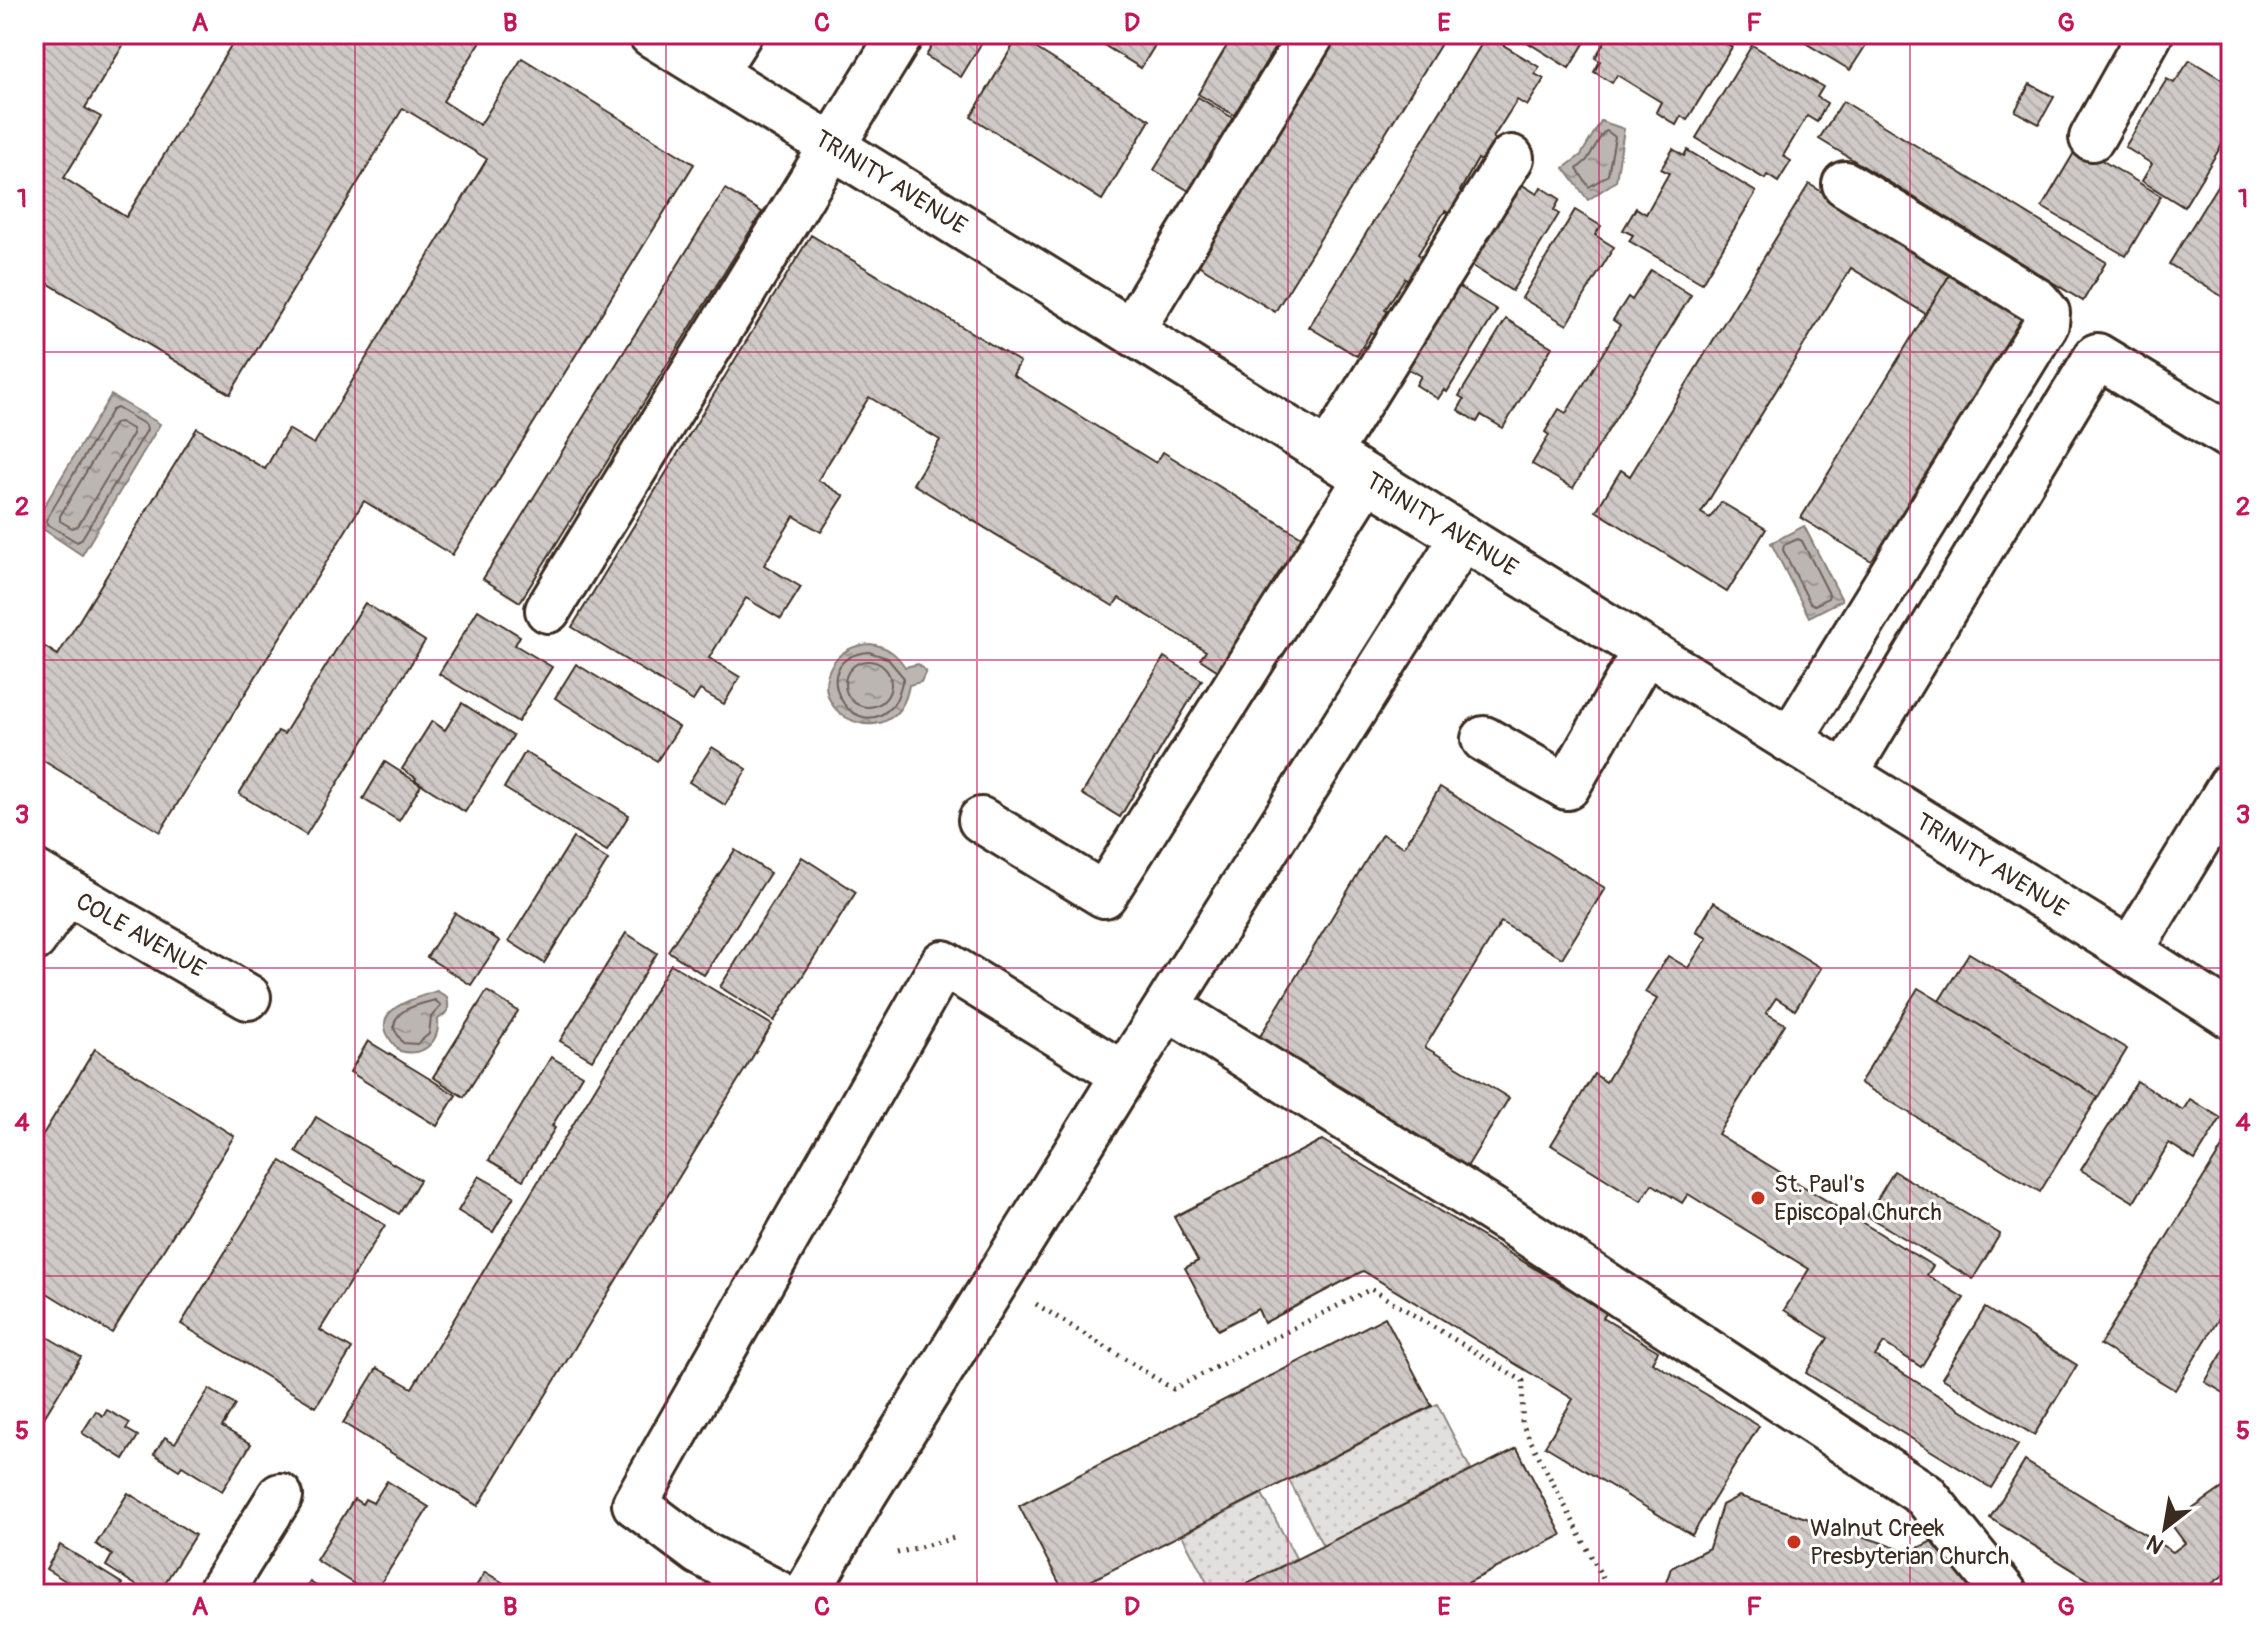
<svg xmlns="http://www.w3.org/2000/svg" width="2265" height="1628" viewBox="0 0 2265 1628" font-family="Pangolin,sans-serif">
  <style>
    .park { fill: url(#park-dots); stroke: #8e857e; stroke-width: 2 }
    .water { fill: url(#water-ripples); stroke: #887e77; stroke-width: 2 }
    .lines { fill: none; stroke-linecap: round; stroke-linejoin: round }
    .shore { stroke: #6f625a; stroke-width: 2 }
    .building { fill: url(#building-back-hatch); stroke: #3b2a1e; stroke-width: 2 }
    .minor-casing { stroke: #3b2a1e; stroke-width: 50 }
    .path { stroke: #3b2a1e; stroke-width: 5; stroke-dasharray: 2 6; stroke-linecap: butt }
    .minor { stroke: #fff; stroke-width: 44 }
    .grid { fill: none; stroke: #c2185b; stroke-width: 2; stroke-opacity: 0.55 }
    .poi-dot { fill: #c8321e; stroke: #fff; stroke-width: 3 }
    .labels { text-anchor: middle; stroke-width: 6; stroke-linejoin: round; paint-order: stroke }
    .street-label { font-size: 24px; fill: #3b2a1e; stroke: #fff }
    .poi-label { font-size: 24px; fill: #3b2a1e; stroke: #fff; text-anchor: start }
    .neatline { fill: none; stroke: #c2185b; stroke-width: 3 }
    .grid-label { font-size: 26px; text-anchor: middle; font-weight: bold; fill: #c2185b }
  </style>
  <defs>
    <pattern id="park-dots" width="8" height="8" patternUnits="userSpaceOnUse" patternTransform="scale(2)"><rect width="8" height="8" fill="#e2e0de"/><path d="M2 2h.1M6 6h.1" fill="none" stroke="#c3c0be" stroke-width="1.8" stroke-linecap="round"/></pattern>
    <pattern id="water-ripples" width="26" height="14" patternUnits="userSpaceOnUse" patternTransform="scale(2)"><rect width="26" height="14" fill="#bcb6b3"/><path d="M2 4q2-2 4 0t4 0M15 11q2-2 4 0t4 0" fill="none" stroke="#9a9491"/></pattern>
    <pattern id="building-back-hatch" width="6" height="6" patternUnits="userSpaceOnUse" patternTransform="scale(2)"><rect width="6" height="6" fill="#cfcac7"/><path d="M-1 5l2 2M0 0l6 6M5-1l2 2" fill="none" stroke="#b3aeaa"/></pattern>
  </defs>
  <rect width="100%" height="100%" fill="#fff"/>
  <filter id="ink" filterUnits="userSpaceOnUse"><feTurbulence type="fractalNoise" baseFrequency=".0125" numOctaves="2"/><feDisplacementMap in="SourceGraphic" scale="16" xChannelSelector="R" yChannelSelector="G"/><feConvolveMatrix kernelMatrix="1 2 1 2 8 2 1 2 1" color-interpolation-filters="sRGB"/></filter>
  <g filter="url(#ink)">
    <g class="park">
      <path d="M1437 1404 1471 1470 1323 1546 1289 1480Z"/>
      <path d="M1262 1494 1296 1558 1227 1594H1213L1182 1535Z"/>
    </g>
    <g class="water">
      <path d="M1601 121 1624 129 1616 181 1588 200 1564 168 1581 155Z"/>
      <path d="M111 395 160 424 82 555 34 523Z"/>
      <path d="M1804 526 1842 600 1809 617 1771 543Z"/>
      <path d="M870 644C886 646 896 653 905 667L918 664 926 671 921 682 909 685C897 758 800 716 833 663 842 650 854 645 870 644Z"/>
      <path d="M437 991 447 997C450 1009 448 1013 438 1019 440 1043 423 1057 400 1051 361 1013 406 1001 437 991Z"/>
    </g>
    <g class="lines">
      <g class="shore">
        <path d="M1607 131 1615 137 1608 175 1589 187 1577 169 1587 160 1603 133Z"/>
        <path d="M117 408 146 425 147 430 81 540 77 542 47 524 46 520 112 410Z"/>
        <path d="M120 422 132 429 133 434 78 526 72 528 60 521V516L115 423Z"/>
        <path d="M1798 539 1802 541 1829 594 1828 598 1815 605 1810 603 1783 550 1784 545Z"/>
        <path d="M869 652 887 658 904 678C899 687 900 698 892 706 852 750 801 657 869 652Z"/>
        <circle cx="868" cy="684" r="23"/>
        <path d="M435 1000 441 1006 431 1017 429 1034 417 1044 403 1043 394 1029C393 1008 419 1005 435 1000Z"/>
      </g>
    </g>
    <g class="building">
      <path d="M34 34H130L85 108 101 117 64 178 126 217 238 34H477L483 38 443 101 480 125 522 58 694 164 452 555 364 501 160 832 34 755V640L58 655 197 428 265 469 288 429 314 444 487 159 403 108 230 394 41 279 34 254Z"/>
      <path d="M939 34H987L961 77 926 56Z"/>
      <path d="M1086 34H1162L1141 68Z"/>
      <path d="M1234 34H1283L1234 115 1198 94Z"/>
      <path d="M1337 34H1447L1275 312 1195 263Z"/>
      <path d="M1514 34H1590L1569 68Z"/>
      <path d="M1609 34H1710L1732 47 1687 120 1681 116 1676 125 1656 112 1661 102 1617 75 1612 83 1594 72 1600 61 1595 58Z"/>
      <path d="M1795 34H1873L1850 70 1794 36Z"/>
      <path d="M1996 34H2018L2012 43Z"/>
      <path d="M1487 35 1539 67 1535 74 1544 79 1527 106 1517 100 1493 138 1502 143 1488 165 1478 159 1460 191 1468 196 1455 217 1445 211 1418 254 1427 261 1414 283 1405 278 1385 310 1394 315 1380 338 1371 332 1357 356 1309 327Z"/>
      <path d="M1018 37 1150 120 1102 200 971 117Z"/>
      <path d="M1752 45 1823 87 1817 97 1827 103 1817 122 1807 116 1783 156 1791 161 1778 182 1767 175 1765 179 1696 138Z"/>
      <path d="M2190 60 2231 85V130L2184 207 2142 181 2152 164 2125 147 2167 79 2174 83Z"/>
      <path d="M2030 84 2054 97 2039 124 2015 111Z"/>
      <path d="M1198 97 1233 118 1189 191 1154 170Z"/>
      <path d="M1843 101 2106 262 2083 301 1819 139Z"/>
      <path d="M2078 146 2161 196 2126 256 2042 207Z"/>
      <path d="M1673 149 1684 156 1687 150 1756 192 1702 283 1629 241 1633 235 1623 230 1636 208 1646 214 1669 173 1661 169Z"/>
      <path d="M2231 163V296L2228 300 2169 264Z"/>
      <path d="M1516 181 1537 194 1541 187 1560 199 1554 210 1559 214 1512 291 1466 262Z"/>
      <path d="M1809 184 1952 271 1926 314 1851 268 1701 513 1710 518 1721 502 1766 529 1727 592 1596 511 1621 470 1630 476Z"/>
      <path d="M725 189 762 212 520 602 483 579Z"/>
      <path d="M1575 210 1601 226 1595 235 1614 247 1567 325 1522 298Z"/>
      <path d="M811 235 1020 362 1013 375 1156 463 1163 452 1305 539 1223 674 1200 659 1206 651 1119 598 1113 606 913 484 940 440 869 397 818 480 844 496 821 532 794 516 764 565 801 587 781 619 746 598 709 658 740 677 724 704 700 690 693 701 572 627Z"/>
      <path d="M1651 270 1691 295 1573 488 1532 464 1549 435 1545 432 1559 409 1566 413 1620 325 1613 320 1628 297 1632 300Z"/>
      <path d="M1952 271 2025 315 1873 562 1801 518Z"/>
      <path d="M1451 282 1497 310 1447 392 1444 390 1438 399 1416 385 1421 376 1401 365Z"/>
      <path d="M1506 319 1552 347 1503 428 1481 415 1477 422 1458 410 1464 399 1459 396Z"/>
      <path d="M365 603 425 641 306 835 239 794 278 731 284 734Z"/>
      <path d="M478 610 520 636 515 645 552 667 518 722 439 674Z"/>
      <path d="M1164 657 1202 680 1120 817 1082 794Z"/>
      <path d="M576 664 679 727 657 761 555 698Z"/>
      <path d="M462 703 513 736 465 812 415 780 416 778 402 769 432 721 445 730Z"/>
      <path d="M712 747 747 769 725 805 689 782Z"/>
      <path d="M525 752 629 815 607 851 504 788Z"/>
      <path d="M385 762 421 785 399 821 363 799Z"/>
      <path d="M1440 787 1605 888 1562 958 1501 922 1425 1047 1509 1098 1459 1180 1250 1053 1382 834 1404 847Z"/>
      <path d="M573 838 608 860 544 963 509 941Z"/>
      <path d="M735 850 770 873 704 975 668 951Z"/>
      <path d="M802 857 856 892 774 1021 720 987Z"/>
      <path d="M1714 902 1821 968 1795 1010 1776 998 1766 1013 1785 1024 1718 1134 1933 1266 1927 1275 1964 1298 1921 1367 1884 1343 1875 1356 2018 1445 1991 1488 1806 1373 1828 1338 1784 1310 1809 1269 1688 1194 1682 1203 1652 1184 1641 1201 1551 1145 1594 1074 1606 1082 1657 999 1645 992 1668 956 1688 968 1707 938 1696 932Z"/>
      <path d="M455 913 500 941 471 985 427 957Z"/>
      <path d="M626 933 657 953 592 1060 560 1041Z"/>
      <path d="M1969 953 2127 1049 2098 1097 1939 1001Z"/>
      <path d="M671 964 772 1025 478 1506 343 1423 377 1368 412 1388Z"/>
      <path d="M1918 988 2098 1097 2040 1192 1860 1083Z"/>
      <path d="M487 991 518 1011 464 1097 433 1077Z"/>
      <path d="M368 1041 456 1095 437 1126 350 1072Z"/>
      <path d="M95 1049 234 1136 112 1333 34 1285V1149Z"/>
      <path d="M551 1057 582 1075 552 1126 555 1128 523 1180 489 1160Z"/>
      <path d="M2137 1081 2183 1110 2190 1099 2221 1118 2195 1160 2169 1143 2134 1202 2081 1170Z"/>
      <path d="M316 1117 420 1180 399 1214 296 1152Z"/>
      <path d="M2231 1133V1299L2175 1390 2100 1345Z"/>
      <path d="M1322 1140 1607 1312 1603 1318 1658 1351 1652 1362 1759 1426 1692 1535 1545 1446 1573 1399 1363 1271 1264 1323 1258 1309 1218 1330 1185 1268 1198 1261 1174 1217Z"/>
      <path d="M281 1161 385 1225 320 1330 352 1349 316 1407 181 1324Z"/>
      <path d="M1894 1171 2000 1234 1973 1279 1867 1216Z"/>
      <path d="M479 1176 514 1196 493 1232 458 1211Z"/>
      <path d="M1985 1308 2077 1365 2034 1435 1942 1378Z"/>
      <path d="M1385 1317 1432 1406 1065 1594 1019 1506Z"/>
      <path d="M34 1329 81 1357 34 1434Z"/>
      <path d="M2231 1339V1397L2205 1382Z"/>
      <path d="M209 1389 235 1405 222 1427 251 1444 222 1491 182 1466 179 1470 154 1454 165 1437 175 1443Z"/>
      <path d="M107 1410 130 1423 126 1429 138 1436 124 1459 82 1433 96 1411 103 1416Z"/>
      <path d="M1517 1448 1562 1535 1446 1594H1227Z"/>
      <path d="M2025 1461 2173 1552 2185 1543 2171 1524 2231 1482V1570L2201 1591 2199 1588 2191 1594H2111L1990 1518Z"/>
      <path d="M387 1481 429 1507 374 1594H370L316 1560 354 1499 362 1504 365 1499 373 1503Z"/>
      <path d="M128 1493 195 1535 158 1594H150L106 1566 112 1555 96 1544Z"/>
      <path d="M1739 1496 1910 1552 1942 1536 1972 1594H1662L1671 1568 1709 1548 1722 1505Z"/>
      <path d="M60 1545 123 1584 117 1594H87L46 1569Z"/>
      <path d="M485 1572 522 1594H471Z"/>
      <path d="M310 1582 329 1594H303Z"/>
    </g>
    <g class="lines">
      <defs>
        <g id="minor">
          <path d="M651 34 2116 942 2231 1016"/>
          <path d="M714 73 739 34"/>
          <path d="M2092 138 2150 34"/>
          <path d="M1131 331 1312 34"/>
          <path d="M1328 453 1511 158"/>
          <path d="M548 610 901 34"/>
          <path d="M1484 739 1567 787 1645 651"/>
          <path d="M1790 740 2046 324 2047 313 2037 301 1845 184"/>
          <path d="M1845 774 2097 356 2231 437"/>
          <path d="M981 820 1104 895 1367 478"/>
          <path d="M34 872 248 997"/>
          <path d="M34 939 67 892"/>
          <path d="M2130 951 2231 785"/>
          <path d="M1168 1007 1508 1220 1925 1495 2005 1594"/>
          <path d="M1124 1075 1463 537"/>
          <path d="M219 1594 280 1496"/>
          <path d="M779 1594 699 1552 635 1504 943 963 1124 1075 864 1494 806 1594"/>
        </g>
      </defs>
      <use href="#minor" class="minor-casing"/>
      <g class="path">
        <path d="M1036 1304 1173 1389 1371 1289 1523 1381 1522 1424 1611 1594"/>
        <path d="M897 1553 958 1537"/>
      </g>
      <use href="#minor" class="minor"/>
    </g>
  </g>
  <path class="grid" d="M355 34V1594M666 34V1594M977 34V1594M1288 34V1594M1599 34V1594M1910 34V1594M34 352H2231M34 660H2231M34 968H2231M34 1276H2231"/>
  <g class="poi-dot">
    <circle cx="1758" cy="1198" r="8"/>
    <circle cx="1794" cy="1542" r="8"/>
  </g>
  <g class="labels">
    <g class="street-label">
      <text transform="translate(891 182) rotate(32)" y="8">TRINITY AVENUE</text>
      <text transform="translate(1442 524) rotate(32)" y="8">TRINITY AVENUE</text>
      <text transform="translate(1992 865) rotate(32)" y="8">TRINITY AVENUE</text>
      <text transform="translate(141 935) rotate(30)" y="8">COLE AVENUE</text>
    </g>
    <g class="poi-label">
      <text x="1774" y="1192">St. Paul's<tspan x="1774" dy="28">Episcopal Church</tspan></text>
      <text x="1810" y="1536">Walnut Creek<tspan x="1810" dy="28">Presbyterian Church</tspan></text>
    </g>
  </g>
  <rect width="2265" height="1628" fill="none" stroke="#fff" stroke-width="88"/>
  <g transform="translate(2165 1528) rotate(211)" stroke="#ffffff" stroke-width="6" paint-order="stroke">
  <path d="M0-6L14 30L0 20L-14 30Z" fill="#3b2a1e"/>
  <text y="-12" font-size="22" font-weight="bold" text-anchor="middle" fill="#3b2a1e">N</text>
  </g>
  <rect x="44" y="44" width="2177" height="1540" class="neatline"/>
  <g class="grid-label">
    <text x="200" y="31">A</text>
    <text x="510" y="31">B</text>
    <text x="822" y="31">C</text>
    <text x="1132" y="31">D</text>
    <text x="1444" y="31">E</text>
    <text x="1754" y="31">F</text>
    <text x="2066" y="31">G</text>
    <text x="22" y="207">1</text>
    <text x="2243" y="207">1</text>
    <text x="22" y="515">2</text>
    <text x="2243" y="515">2</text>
    <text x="22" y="823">3</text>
    <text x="2243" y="823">3</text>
    <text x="22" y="1131">4</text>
    <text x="2243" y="1131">4</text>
    <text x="22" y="1439">5</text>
    <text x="2243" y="1439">5</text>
    <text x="200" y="1615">A</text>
    <text x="510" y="1615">B</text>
    <text x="822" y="1615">C</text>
    <text x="1132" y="1615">D</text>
    <text x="1444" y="1615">E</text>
    <text x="1754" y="1615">F</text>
    <text x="2066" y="1615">G</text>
  </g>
</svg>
